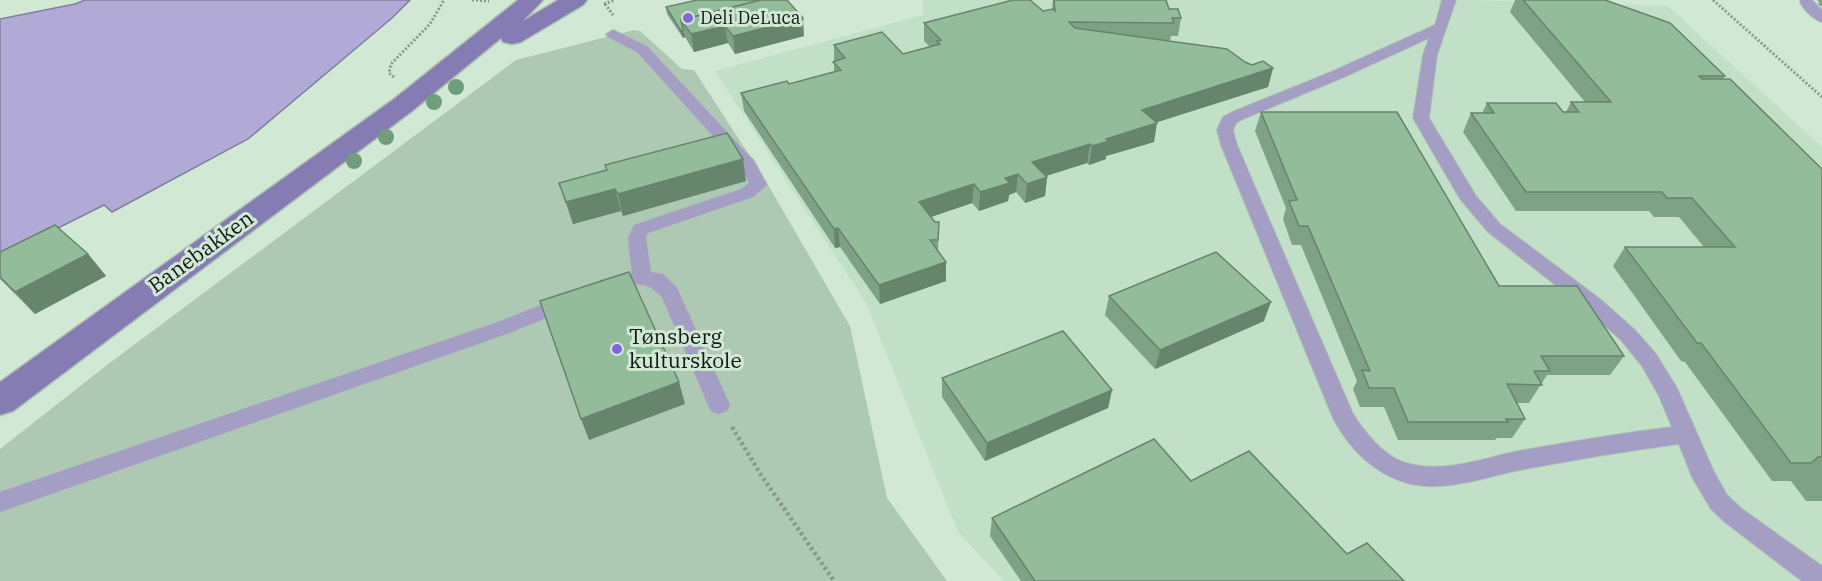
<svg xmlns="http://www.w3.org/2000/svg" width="1822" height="581" viewBox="0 0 1822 581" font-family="'IBM Plex Serif',serif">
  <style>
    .built { fill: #c2e0c8 }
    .green { fill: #aec9b3 }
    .water { fill: #b1aad7; stroke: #817f9c; stroke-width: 1.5 }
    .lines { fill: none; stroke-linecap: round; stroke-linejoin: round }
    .service-casing { stroke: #afc3b2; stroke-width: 2 }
    .secondary-casing { stroke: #afc3b2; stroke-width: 3 }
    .path-far1 { stroke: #899a8c; stroke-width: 3; stroke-dasharray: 2 2; stroke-linecap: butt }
    .path { stroke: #899a8c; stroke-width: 4.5; stroke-dasharray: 3 3; stroke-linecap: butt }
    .service { fill: #a49dc4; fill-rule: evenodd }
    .secondary { fill: #867cb4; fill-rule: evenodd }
    .tree { fill: #709d7c }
    .wall { fill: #7ea285 }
    .shaded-wall { fill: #67846c }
    .building { fill: #93bc9b; stroke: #67846c; stroke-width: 1.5 }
    .poi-dot { fill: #8564df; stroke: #d1e8d5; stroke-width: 2 }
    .labels { text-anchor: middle; stroke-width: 6; stroke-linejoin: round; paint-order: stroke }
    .far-poi-label { font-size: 18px; fill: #121a14; stroke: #d1e8d5; text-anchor: start }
    .street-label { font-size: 21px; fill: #121a14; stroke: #d1e8d5 }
    .poi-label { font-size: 21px; fill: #121a14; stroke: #d1e8d5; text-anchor: start }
  </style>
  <rect width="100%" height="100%" fill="#d1e8d5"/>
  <path class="built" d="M923 0H1475L1668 6 1822 147V581H1004L958 532 866 303 715 71 923 15Z"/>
  <path class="green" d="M634 30 640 31 682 69 694 70 764 178 850 326 887 498 947 581H0V449L107 365 516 60Z"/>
  <path class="water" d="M85 0H410L392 18 248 139 112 212 104 205 0 257V19L75 4Z"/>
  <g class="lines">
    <defs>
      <g id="service">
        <path d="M1442 0H1456L1437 55 1429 118 1476 196 1500 224 1600 299 1635 330 1656 354 1677 388 1714 472 1727 495 1742 509 1822 566V581H1802L1726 523 1711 509 1692 477 1679 444C1626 451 1573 460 1520 470 1485 477 1447 492 1411 484 1376 476 1349 449 1333 418L1221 145 1217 130 1223 117 1232 112 1331 72 1435 25ZM1429 38 1423 55 1413 118 1460 199 1488 232 1586 309 1621 340 1642 366 1659 396 1672 427C1621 433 1569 442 1518 451 1484 458 1446 473 1410 464 1386 459 1366 434 1353 414L1237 145 1233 130 1236 123 1243 119 1342 78Z"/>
        <path d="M1800 0H1812L1822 10V22C1814 20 1800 7 1800 0Z"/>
        <path d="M613 30 647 46 754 161 767 185 753 197 648 233 646 238 651 272 663 274 677 288 730 405 727 411 719 414 711 411 708 405 662 297C635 269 627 298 600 290L597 285 600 280 632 273 628 238 634 225 741 189 749 183 741 167 637 52 608 37 606 34Z"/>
        <path d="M566 295 573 297 576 302 573 307 512 332 0 512V492L498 322Z"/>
      </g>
      <path id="secondary" d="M518 0H543L523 21 558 0H587L583 5 521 42 512 44 503 42 501 38 412 111 13 411 0 415V382L394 99Z"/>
    </defs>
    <use href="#service" class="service-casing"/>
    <use href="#secondary" class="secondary-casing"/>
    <g class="path-far1">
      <path d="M472 0 489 1"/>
      <path d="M1713 0 1822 97"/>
      <path d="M604 4 614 0"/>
      <path d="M605 4 613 15"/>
      <path d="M394 77 389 73 391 64 430 24 444 0"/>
    </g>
    <path class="path" d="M732 427 761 475 834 581"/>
    <use href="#service" class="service"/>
    <use href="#secondary" class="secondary"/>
  </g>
  <g class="tree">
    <circle cx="456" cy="87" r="8"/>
    <circle cx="434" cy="102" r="8"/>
    <circle cx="386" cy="137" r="8"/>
    <circle cx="354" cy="161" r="8"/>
  </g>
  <g class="wall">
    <path d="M1053 0H1166L1169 9 1181 18 1178 36H1171L1170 40H1164L1252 65 1273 68 1268 87 1156 122 1154 142 1106 156V159L1089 165 1087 163 1046 176 1047 177 1045 196 1025 203 1016 192 1009 195 1008 201 979 211 972 203 931 217 935 222H939L938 251 946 262V281L880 304 840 247 835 248 744 111 741 93 789 84 834 72V45L903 54 930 47 924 41V23L1043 11 1052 9Z"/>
    <path d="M1515 0H1523L1725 76 1723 79 1822 169V501H1806L1791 481H1772L1685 362 1681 361 1613 266 1625 247H1704L1679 217H1654L1649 211H1516L1463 132 1471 113H1482L1487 103 1566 112 1571 102H1585L1510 12Z"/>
    <path d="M1817 0H1822V7L1818 4 1819 2Z"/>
    <path d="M666 7 804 36 735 54 728 43 694 52 685 37 683 38 667 14Z"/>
    <path d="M1261 112 1499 286 1624 356 1610 375H1547L1529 403H1517L1525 419 1512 438H1497L1495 440H1398L1384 407H1360L1353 389 1357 381 1301 245H1292L1283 219 1286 208 1255 131Z"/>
    <path d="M605 165 746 181 623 216 621 211 573 224 559 183 606 170Z"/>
    <path d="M0 252 88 254 106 276 35 314 0 279Z"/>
    <path d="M1109 296 1264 321 1155 369 1105 315Z"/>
    <path d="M942 378 1112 390 1108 408 985 461 942 397Z"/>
    <path d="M1191 481 1347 554 1404 581H1021L990 536 992 518Z"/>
  </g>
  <g class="shaded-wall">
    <path d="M787 12 725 27 728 43 694 52 691 34 688 29Z"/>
    <path d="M803 18 804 36 735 54 733 36Z"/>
    <path d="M683 30 685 37 683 38 681 31Z"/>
    <path d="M1273 68 1268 87 1139 128 1142 110Z"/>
    <path d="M1157 123 1154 142 1106 156V159L1089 165 1092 146 1106 139Z"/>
    <path d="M1090 144 1087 163 1030 181 1032 162Z"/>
    <path d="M743 159 746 181 623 216 618 194Z"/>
    <path d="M1018 174 1016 192 1009 195 1008 201 979 211 980 192 1005 178Z"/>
    <path d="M1047 177 1045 196 1025 203 1027 184Z"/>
    <path d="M974 184 972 203 919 221V202Z"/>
    <path d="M615 189 621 211 573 224 566 202Z"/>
    <path d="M838 228 840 247 835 248 834 229Z"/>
    <path d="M88 254 106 276 35 314 15 292Z"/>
    <path d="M946 262V281L880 304 879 285Z"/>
    <path d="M1271 302 1264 321 1155 369 1160 350Z"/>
    <path d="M679 382 685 404 589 440 581 419Z"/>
    <path d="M1112 390 1108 408 985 461 987 443Z"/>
  </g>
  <g class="building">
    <path d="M697 0H761L681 20 683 30 681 31 666 7Z"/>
    <path d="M761 0H787L803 18 733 36 725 26 691 34 681 20Z"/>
    <path d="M1013 0H1030L1043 11 1053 9 1055 11 1054 0H1166L1169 9H1178L1181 18H1172L1174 23 1069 22 1075 28 1227 49 1245 62 1252 65 1263 61 1273 68 1142 110 1157 123 1106 139 1109 141 1092 146 1090 144 1032 162 1047 177 1027 184 1018 174 1005 178 1010 183 980 192 974 184 919 202 935 222H939L938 240H930L946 262 879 285 838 228 834 229 741 93 787 81 789 84 841 70 833 62 845 58 834 45 882 32 903 54 940 44 937 41 941 40 924 23Z"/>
    <path d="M1523 0H1605L1670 23 1725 76H1699L1702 79H1730L1822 169V457H1818L1811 463H1791L1701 343H1697L1625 247H1735L1692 198H1667L1662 192H1526L1471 113H1494L1487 103H1556L1563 112H1579L1571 102H1611Z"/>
    <path d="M1261 112H1397L1499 286H1577L1624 356H1541L1550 371H1534L1542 385 1507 384 1525 419H1506L1508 422H1408L1394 388H1369L1362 370 1370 371 1308 226H1299L1289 201 1297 200Z"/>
    <path d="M727 133 743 159 618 194 615 189 566 202 559 183 607 170 605 165Z"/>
    <path d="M55 225 88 254 15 292 0 277V252Z"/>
    <path d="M1216 252 1271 302 1160 350 1109 296Z"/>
    <path d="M629 272 679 382 581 419 540 301Z"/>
    <path d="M1063 331 1112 390 987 443 942 378Z"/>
    <path d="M1154 439 1191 481 1249 451 1347 554 1367 543 1404 581H1035L992 518Z"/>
  </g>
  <g class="poi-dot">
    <circle cx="688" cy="18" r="6"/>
    <circle cx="617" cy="349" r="6"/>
  </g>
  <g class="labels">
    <g class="far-poi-label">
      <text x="700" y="24">Deli DeLuca</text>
    </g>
    <g class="street-label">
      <text transform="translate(201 252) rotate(-36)" y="7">Banebakken</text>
    </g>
    <g class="poi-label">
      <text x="629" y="344">Tønsberg<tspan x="629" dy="24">kulturskole</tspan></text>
    </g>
  </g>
</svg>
